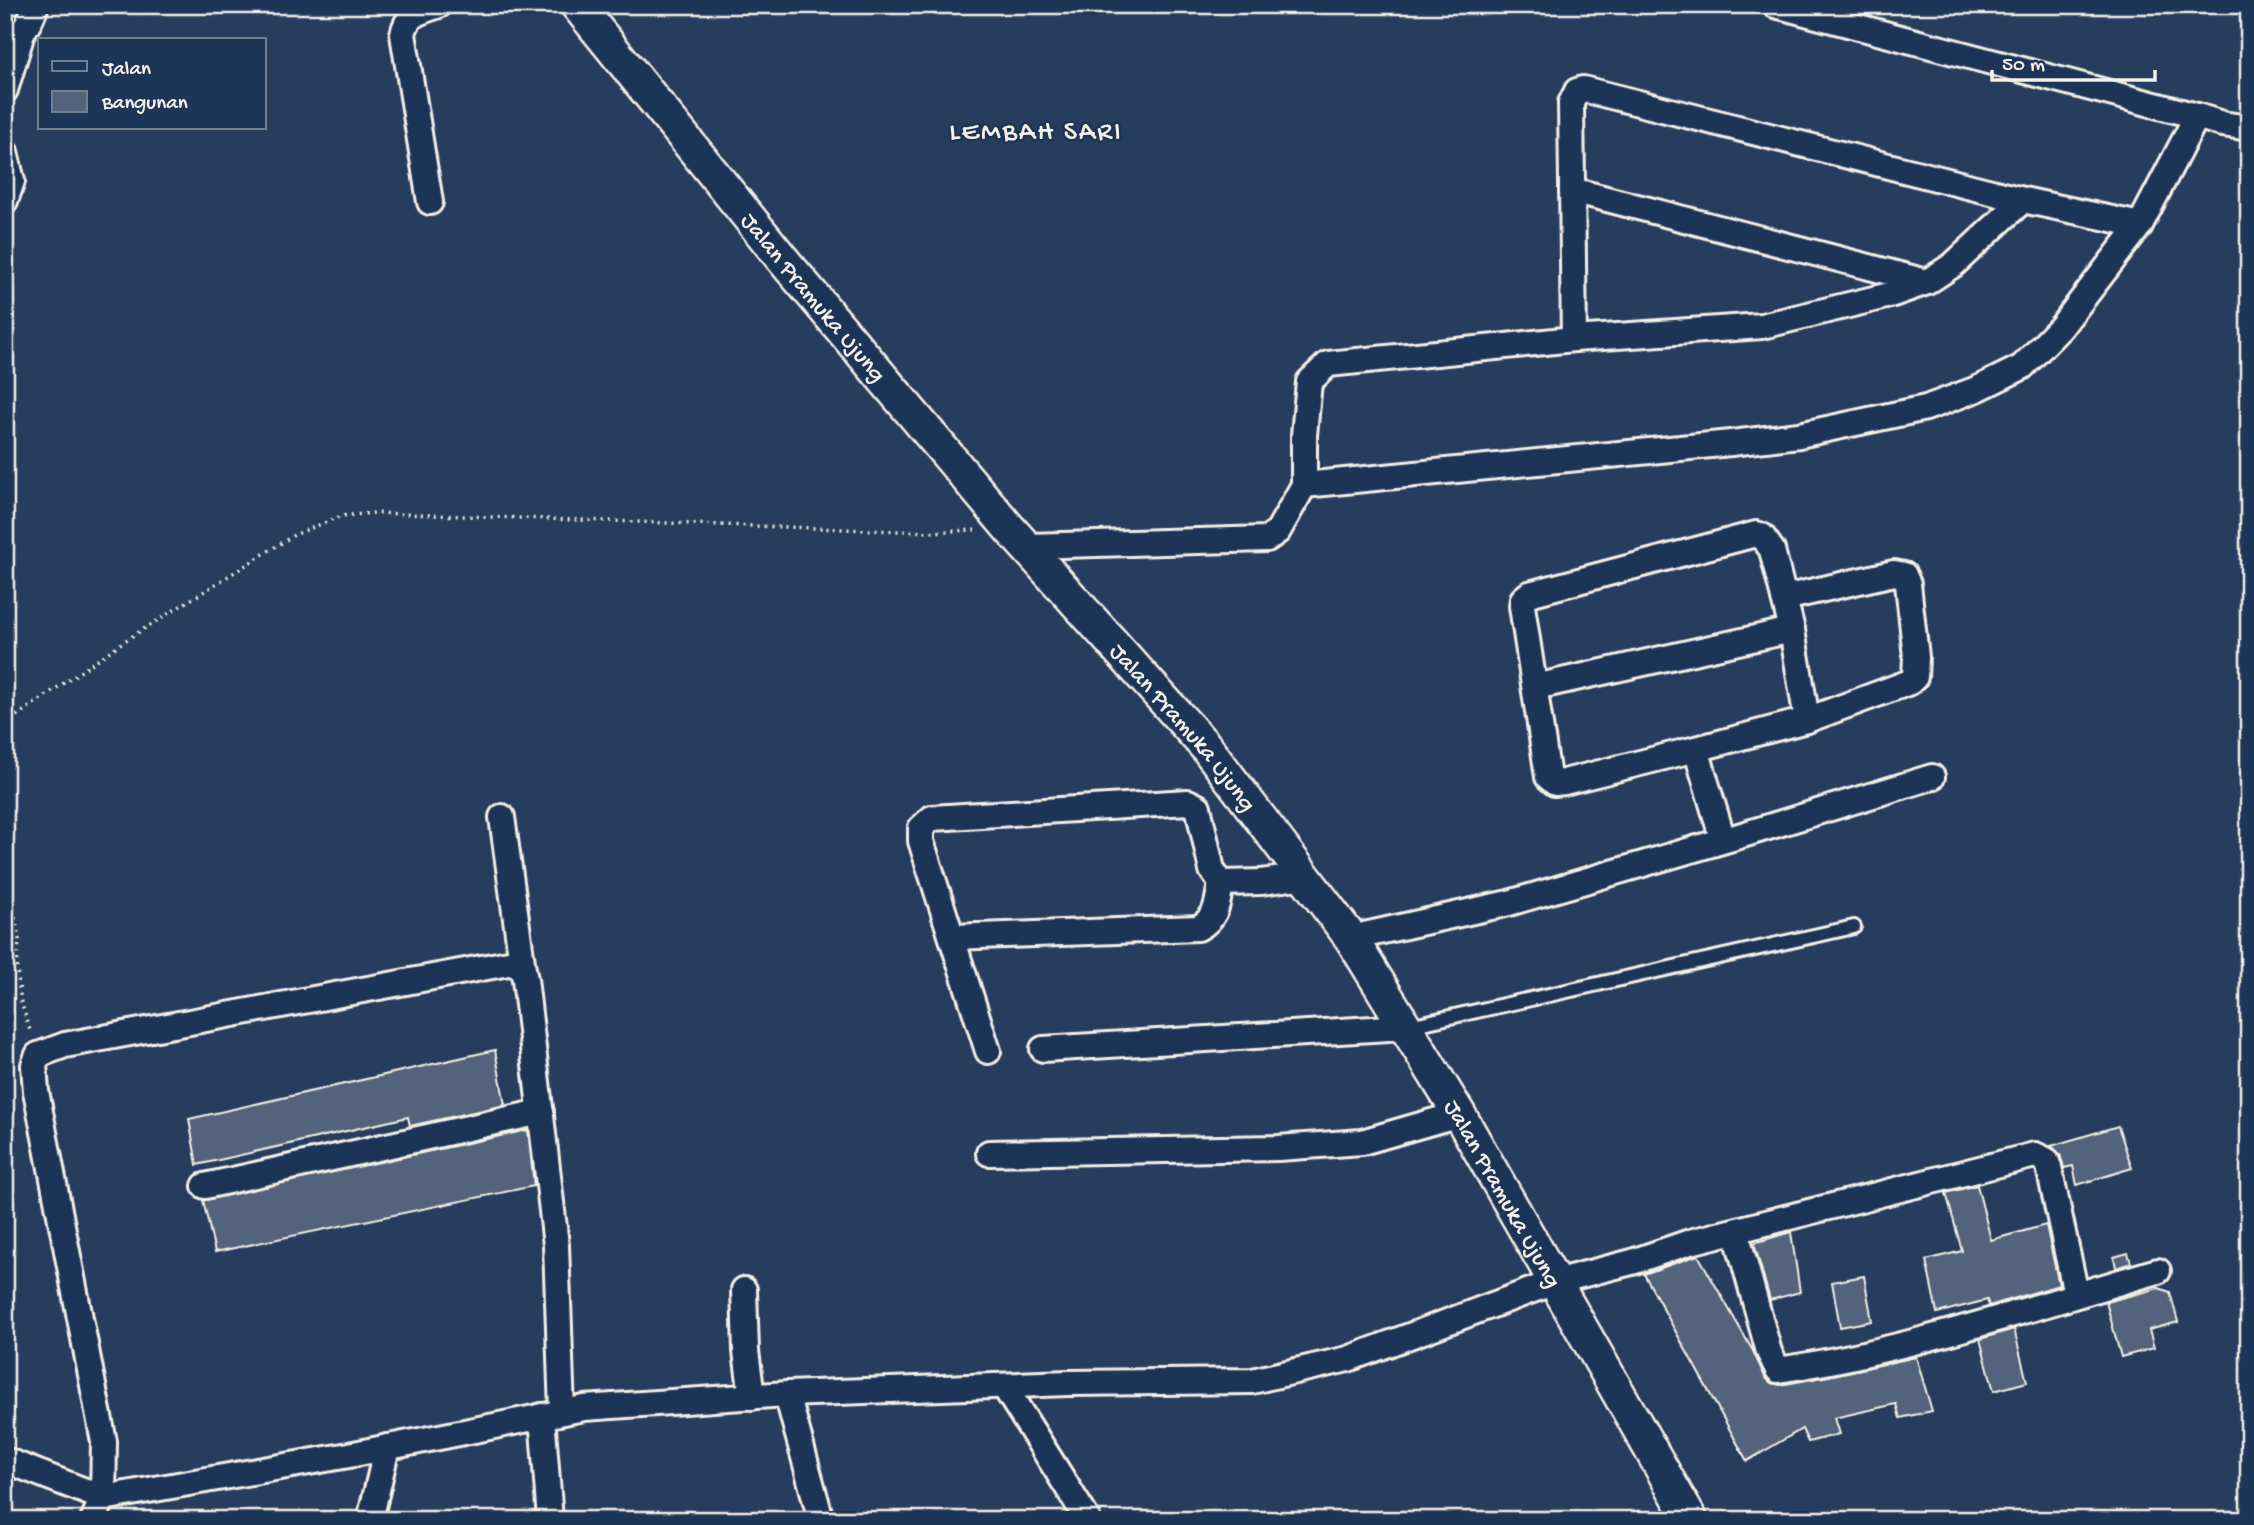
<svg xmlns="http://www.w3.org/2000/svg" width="2254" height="1525" viewBox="0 0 2254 1525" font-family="'Gochi Hand',sans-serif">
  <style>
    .building { fill: #52647b; stroke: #f4f1e8; stroke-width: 2 }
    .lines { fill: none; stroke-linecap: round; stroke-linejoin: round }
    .service-casing { stroke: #f4f1e8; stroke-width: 18 }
    .minor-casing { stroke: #f4f1e8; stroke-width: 30 }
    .tertiary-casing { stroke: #f4f1e8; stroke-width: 37 }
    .path { stroke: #f4f1e8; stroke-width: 3.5; stroke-dasharray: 2 5; stroke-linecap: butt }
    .service { stroke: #1d3557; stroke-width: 12 }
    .minor { stroke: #1d3557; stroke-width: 24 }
    .tertiary { stroke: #1d3557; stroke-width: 32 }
    .labels { text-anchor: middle; stroke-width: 5; stroke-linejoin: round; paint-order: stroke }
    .street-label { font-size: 24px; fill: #f4f1e8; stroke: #1d3557 }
    .quarter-label { font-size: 28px; letter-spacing: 2px; fill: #f4f1e8; stroke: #1d3557 }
  </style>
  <rect width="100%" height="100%" fill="#263d5d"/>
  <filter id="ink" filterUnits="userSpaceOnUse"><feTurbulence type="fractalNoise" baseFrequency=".0143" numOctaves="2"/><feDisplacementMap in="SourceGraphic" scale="14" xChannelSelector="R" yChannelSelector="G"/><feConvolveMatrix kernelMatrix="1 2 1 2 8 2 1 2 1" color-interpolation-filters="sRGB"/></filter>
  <g filter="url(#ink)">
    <g class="building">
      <path d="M495 1050 505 1105 410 1126 408 1117 197 1165 189 1119Z"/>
      <path d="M2118 1126 2132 1168 2077 1185 2073 1166 2064 1168 2060 1154 2051 1146Z"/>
      <path d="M528 1130 534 1186 215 1252 203 1200Z"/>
      <path d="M1977 1185 1991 1240 2046 1225 2059 1285 1989 1306 1987 1300 1937 1313 1926 1260 1962 1251 1946 1193Z"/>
      <path d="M1791 1232 1800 1292 1770 1300 1754 1243Z"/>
      <path d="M2128 1253 2131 1263 2116 1268 2114 1257Z"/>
      <path d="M1698 1255 1753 1351 1765 1377 1771 1383 1780 1385 1829 1376 1916 1357 1932 1411 1900 1418 1896 1404 1834 1418 1839 1434 1808 1442 1802 1429 1747 1461 1644 1274Z"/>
      <path d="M1864 1276 1872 1321 1840 1327 1832 1282Z"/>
      <path d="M2159 1288 2170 1292 2178 1322 2149 1330 2154 1348 2121 1357 2106 1302Z"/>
      <path d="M2014 1329 2027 1382 1994 1391 1980 1339Z"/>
    </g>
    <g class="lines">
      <defs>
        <path id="service" d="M1405 1027 1854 927"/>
        <g id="minor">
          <path d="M1775 5 2197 116"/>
          <path d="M7 41C26 31 29 25 36 5"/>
          <path d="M5 90 22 33"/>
          <path d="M5 152 12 181 5 201"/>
          <path d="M1572 190 1927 282"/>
          <path d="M430 202 403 34C408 12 420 12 439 5"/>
          <path d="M1574 339 1571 103 1577 91 1583 89 2023 200 2140 225"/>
          <path d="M1304 485V435L1309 382 1328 364 1574 339 1762 326 1890 295 1927 282 1953 265 2023 200"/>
          <path d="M1028 546 1267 539 1278 531 1304 485 1731 443 1799 435 1926 408 1977 389 2022 367 2061 327 2140 225 2197 116 2222 124 2249 128"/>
          <path d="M1535 687 1792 630"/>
          <path d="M1696 749 1564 782 1555 783 1548 777 1522 606 1523 599 1529 594 1756 534 1762 536 1772 550 1792 630 1807 720"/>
          <path d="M502 817 523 970"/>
          <path d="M1723 840 1696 749 1807 720 1910 682 1915 677 1916 657 1908 584 1904 575 1894 573 1784 598"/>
          <path d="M952 937 1198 928C1218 917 1217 904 1221 883"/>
          <path d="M1351 938 1509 903 1739 836 1932 777"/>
          <path d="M1043 1049 1405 1027"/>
          <path d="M988 1051 921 841V828L932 818 1188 802 1198 807 1212 870 1221 883 1261 882 1305 876"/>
          <path d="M989 1153 1278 1148 1362 1142 1459 1114"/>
          <path d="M205 1186 541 1112"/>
          <path d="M1736 1232 1769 1352 1778 1370C1908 1351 2032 1307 2158 1271"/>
          <path d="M744 1290 746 1351 752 1397"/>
          <path d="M1004 1386 1088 1520"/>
          <path d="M787 1394 821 1520"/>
          <path d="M542 1416 550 1520"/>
          <path d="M5 1460 103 1498"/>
          <path d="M103 1498 349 1455 584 1408 787 1394 1068 1383 1252 1381 1348 1359 1554 1282 1632 1262 1690 1242 2035 1155 2046 1160 2049 1167 2076 1294"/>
          <path d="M93 1520 103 1498 104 1442 36 1091 34 1065 38 1055 65 1045 514 962 523 970 525 979 556 1245 562 1412"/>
          <path d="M370 1520 387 1447"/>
        </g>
        <g id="tertiary">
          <path id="s1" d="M577 5 784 261 1009 528 1207 748 1351 938 1459 1114 1691 1520"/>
        </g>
      </defs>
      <use href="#service" class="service-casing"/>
      <use href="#minor" class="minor-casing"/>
      <use href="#tertiary" class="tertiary-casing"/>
      <g class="path">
        <path d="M5 724 123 642 294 535 341 516 374 513 929 532 975 530"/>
        <path d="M5 899 16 920 19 939 17 970 21 1002 31 1033"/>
      </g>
      <use href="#service" class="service"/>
      <use href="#minor" class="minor"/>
      <use href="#tertiary" class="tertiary"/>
    </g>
  </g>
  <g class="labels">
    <g class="street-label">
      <text dy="8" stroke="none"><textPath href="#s1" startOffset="376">Jalan Pramuka Ujung</textPath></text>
      <text dy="8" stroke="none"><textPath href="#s1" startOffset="943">Jalan Pramuka Ujung</textPath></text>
      <text dy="8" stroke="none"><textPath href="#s1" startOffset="1510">Jalan Pramuka Ujung</textPath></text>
    </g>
    <g class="quarter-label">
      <text x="1036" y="139">LEMBAH SARI</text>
    </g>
  </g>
  <rect width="2254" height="1525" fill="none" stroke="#1d3557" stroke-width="28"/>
  <rect x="14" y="14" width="2226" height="1497" fill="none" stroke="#f4f1e8" stroke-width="2.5" filter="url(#ink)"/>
  <rect x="38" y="38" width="228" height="91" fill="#1d3557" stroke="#738091" stroke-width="2"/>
  <rect x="52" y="61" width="35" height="10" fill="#1d3557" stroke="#738091" stroke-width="2"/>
  <text x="102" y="74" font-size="21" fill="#f4f1e8">Jalan</text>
  <rect x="52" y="91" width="35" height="21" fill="#52647b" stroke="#738091" stroke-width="2"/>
  <text x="102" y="108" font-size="21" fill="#f4f1e8">Bangunan</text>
  <path d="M1992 70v10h163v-10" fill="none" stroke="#f4f1e8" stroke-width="3.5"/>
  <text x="2002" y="70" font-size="21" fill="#f4f1e8" stroke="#1d3557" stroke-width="5" paint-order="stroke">50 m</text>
</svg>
